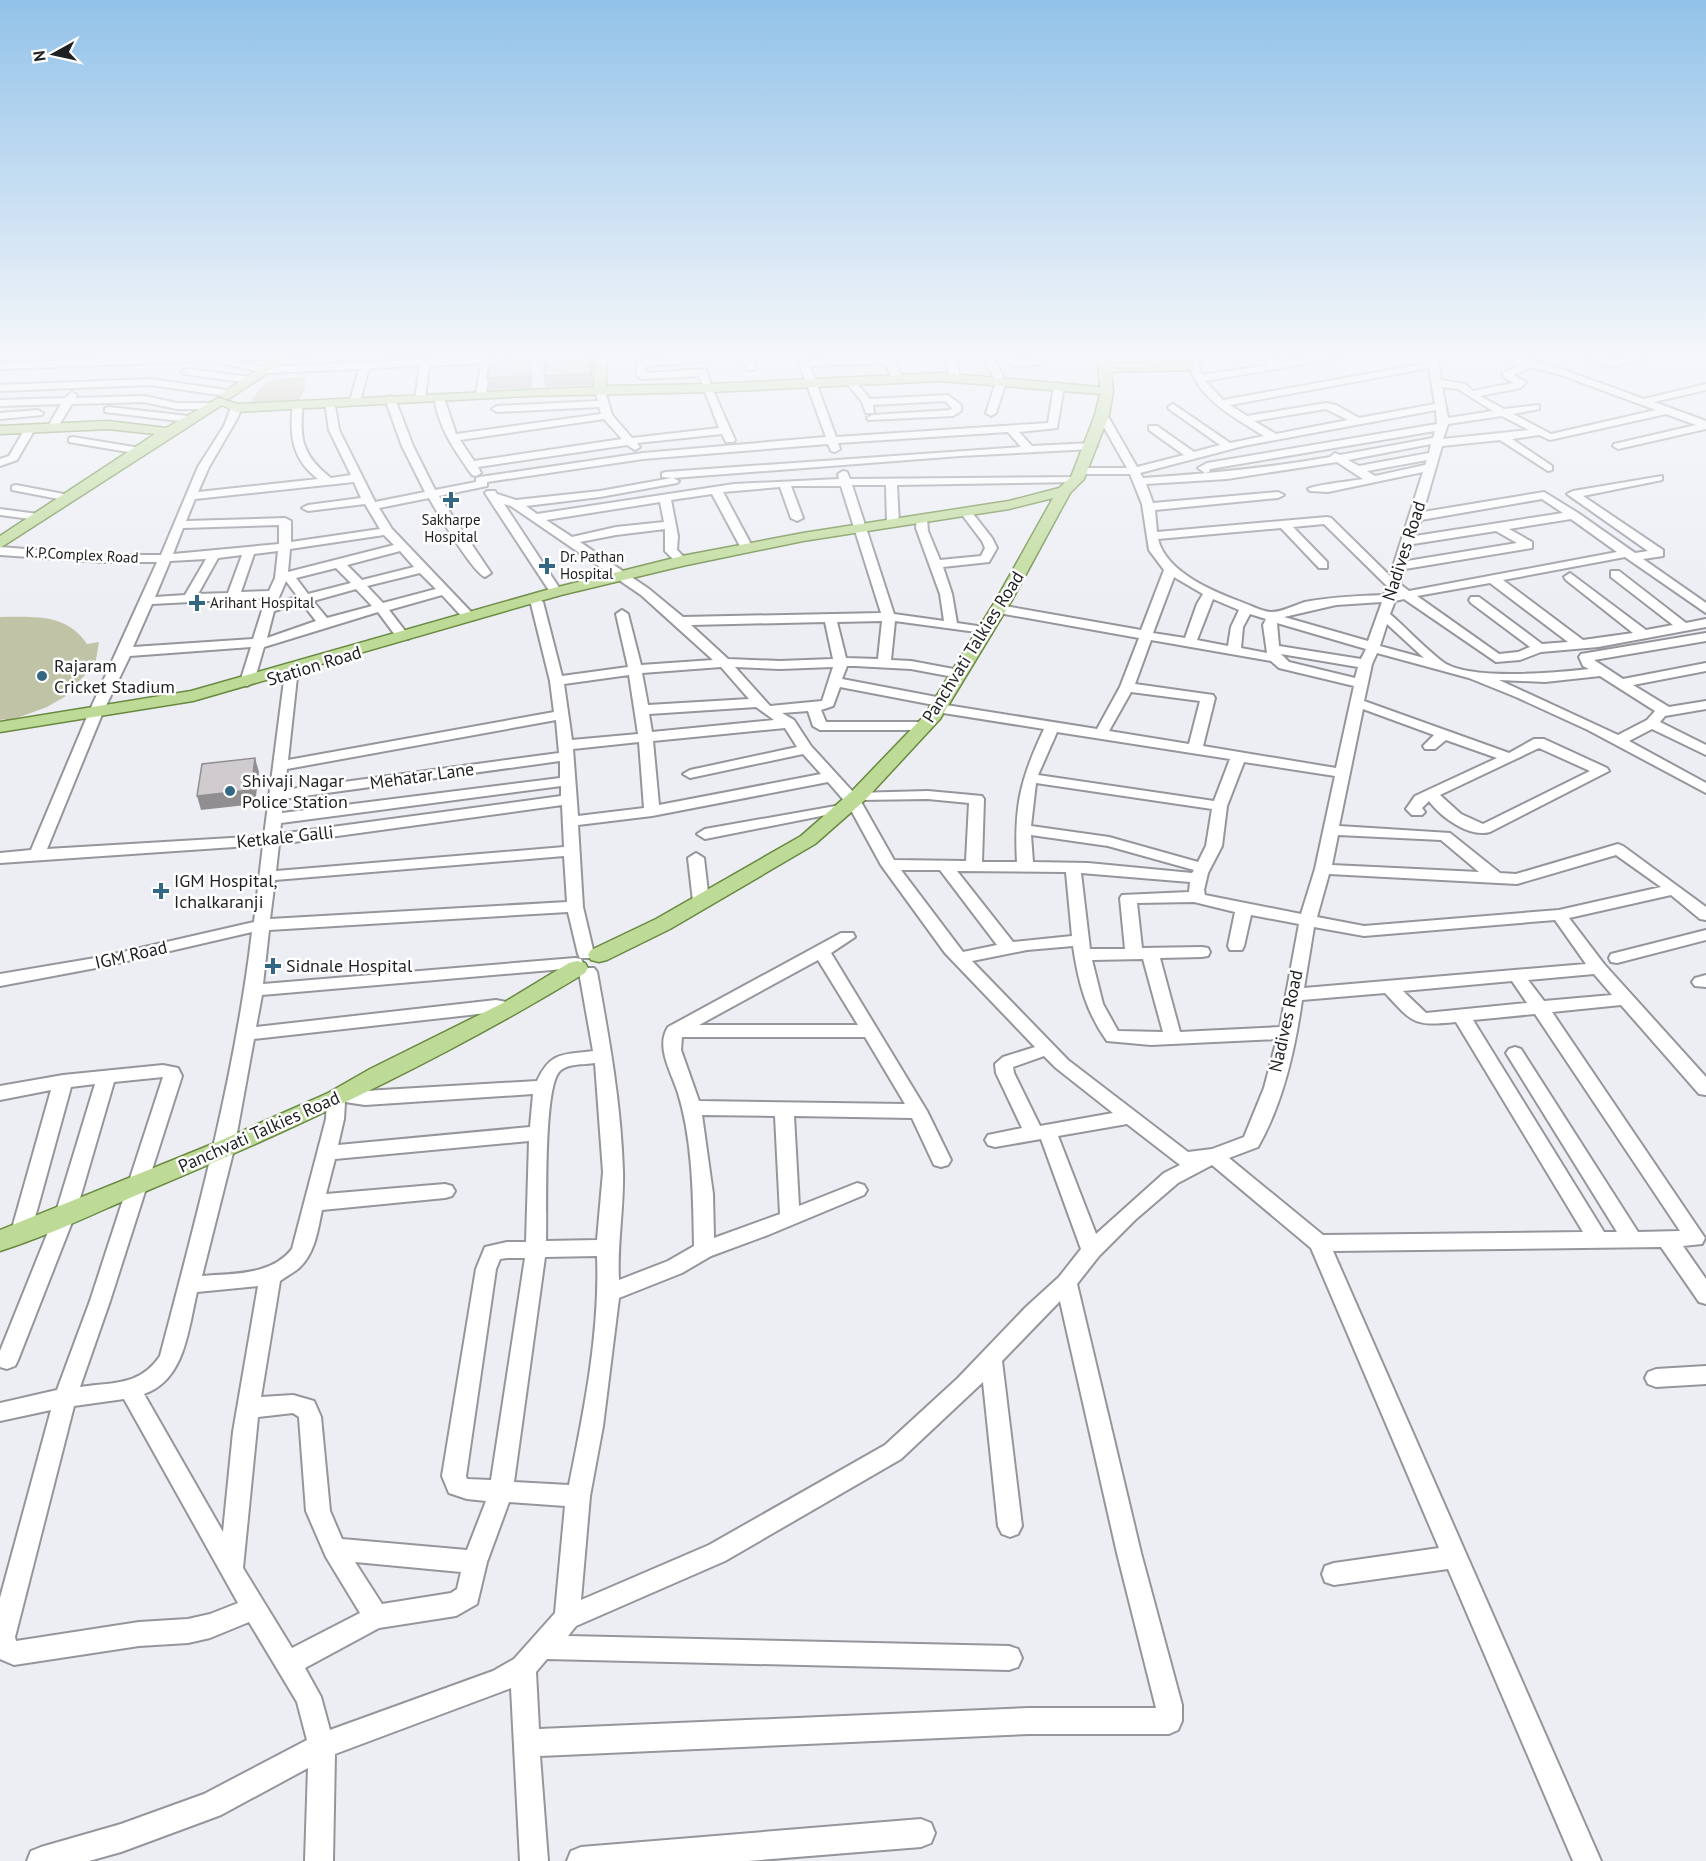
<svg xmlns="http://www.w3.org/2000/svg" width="1706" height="1861" viewBox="0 0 1706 1861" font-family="'PT Sans',sans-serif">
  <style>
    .green { fill: #c0c3a5 }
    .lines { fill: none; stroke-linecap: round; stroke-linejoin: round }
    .minor-casing { stroke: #95969c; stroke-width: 4 }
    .major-casing { stroke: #698940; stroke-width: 3 }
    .minor { fill: #fff; fill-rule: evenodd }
    .major { fill: #bdda96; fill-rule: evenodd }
    .wall { fill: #b2afb2 }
    .shaded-wall { fill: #918e91 }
    .building { fill: #cfcbcf; stroke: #918e91; stroke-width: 1.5 }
    .poi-dot { fill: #326883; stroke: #fff; stroke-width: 2 }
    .labels { text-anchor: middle; stroke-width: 5; stroke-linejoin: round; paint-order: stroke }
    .far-poi-label { font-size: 15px; fill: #1f2022; stroke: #fff; text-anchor: start }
    .far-street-label { font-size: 15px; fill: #1f2022; stroke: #fff }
    .street-label { font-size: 18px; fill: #1f2022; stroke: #fff }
    .poi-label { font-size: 18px; fill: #1f2022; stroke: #fff; text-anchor: start }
  </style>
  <rect width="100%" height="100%" fill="#eceef4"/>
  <g class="green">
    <path d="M305 377V390L298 401 251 402C264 377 280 378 305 377Z"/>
    <path d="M0 617C34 617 66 613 87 644L99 642 95 665 73 687 78 689 47 707 6 722 5 719 0 720Z"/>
  </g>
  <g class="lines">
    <defs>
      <g id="minor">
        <path d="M214 355H311L307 358 232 361 268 367 482 357V355H602L598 358 491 363 486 394 481 397 476 394 481 363 429 366 425 398 420 401 415 398 420 366 369 368 360 401 355 404 350 401 359 369 268 373 209 361 0 369V363Z"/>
        <path d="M741 355H751L756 368 754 370H748Z"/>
        <path d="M796 355H806L808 360 890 357 895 360 902 379 897 382 892 379 886 363 810 366 836 437 1048 423 1054 386 1059 383 1064 386 1057 428 1019 432 1032 446 1092 443 1097 446 1092 449 960 456 673 478 679 481 677 483 600 497 526 506 537 514 734 484 839 479 838 474 843 471 847 472 850 479 1081 477 1083 479 1077 482 897 485 899 523 893 526 887 523 886 485H852L894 614 944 621 940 594 916 528 917 517 921 516 927 519 928 531 940 560 981 556 985 548 982 541 960 512 966 509 970 510 992 538 997 548 989 562 943 567 952 594 957 623 991 628 992 631 991 634 895 621 891 660 911 661 959 670 966 674 964 677 959 678 911 669 855 666H847L842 679 947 699 949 702 946 705 1097 729 1120 687 1139 638 999 613 993 609 999 605 1141 630 1164 570 1149 550 1142 504 1130 474H1080L1075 471 1080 468H1127L1097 415 1102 412 1106 413 1137 467 1184 455 1149 430V426H1157L1194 452 1220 445 1169 409 1168 407 1173 404 1230 443 1264 436C1229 414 1195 398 1186 355H1196L1202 375 1269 365 1254 355H1266L1280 363 1331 355H1356L1205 381 1223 400 1428 363 1427 355H1437L1441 380 1465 384 1473 391 1514 383 1505 378 1502 374 1521 364 1495 355H1511L1567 371 1644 399 1706 384V390L1654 402 1706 421V429L1618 449 1613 446 1614 444 1696 425 1666 414 1550 440 1539 435 1512 439 1552 466V470L1548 471 1500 440 1442 446 1423 512 1544 492 1578 513 1635 553 1648 551 1567 494 1573 491 1662 476V480L1583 496 1663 550V556L1643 559 1706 603V613L1625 557 1503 580 1583 640 1633 633 1566 580 1564 577 1570 573 1646 630 1673 625 1611 577V571H1619L1686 623 1706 619V627L1598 647 1541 652 1520 660 1496 662 1404 599 1395 601 1390 614C1404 626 1432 655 1446 664 1475 680 1555 673 1589 669L1583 666 1579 657 1581 654 1706 633V641L1594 660 1623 679 1706 663V671L1633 685 1669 707 1706 701V709L1665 716 1660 722 1706 745V755L1652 729 1629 741 1706 783V793L1588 730 1516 697 1469 678 1377 653 1372 664 1364 701 1509 753 1534 739H1544L1607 768 1609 771 1490 832C1469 838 1441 817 1429 801L1422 808 1425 812 1422 815H1412L1406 809 1415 796 1497 758 1446 740 1435 749H1425L1423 746 1434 735 1363 709 1339 826 1450 833 1500 873 1516 874 1618 844 1623 846 1706 907V920L1700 919 1671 895 1569 918 1604 964 1706 1077V1095L1699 1094 1621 1005 1552 1012 1705 1238 1702 1244 1683 1246 1706 1279V1304L1699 1302 1661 1247 1333 1251 1601 1861H1573L1448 1569 1334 1585 1325 1582 1322 1574 1325 1566 1334 1563 1439 1548 1311 1248 1212 1165 1178 1183 1135 1220 1099 1256 1077 1284 1141 1553 1182 1705V1721L1178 1730 1169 1734H1029L540 1756 548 1861H520L511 1688 335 1754 333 1861H305L308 1768 221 1815 121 1852 89 1861H27L31 1851 41 1847 121 1824 204 1794 307 1740 297 1702 249 1622 210 1638 188 1643 139 1646 14 1665 0 1659V1598L51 1410 0 1421V1403L57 1390 90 1301 163 1077 114 1082 76 1212 18 1360 15 1366 7 1369 0 1367V1351L56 1212 95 1084 71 1087 31 1232 28 1237 21 1240 14 1237 11 1232 51 1090 0 1100V1086L63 1075 163 1065 178 1068 182 1076 110 1301 80 1387C113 1382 140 1386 160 1356 197 1215 235 1076 252 932L101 967 0 986V974L101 957 254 922 263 845 0 863V853L31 850 89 712 157 562H103L0 555V547L103 555H161L198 467 224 426 231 408 236 405 241 408 238 417 209 467 198 492 318 479C292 459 289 435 293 404L298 401 303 404C299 438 302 456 331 478L351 475 329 430 325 402 334 400 339 430 375 502 425 492 402 446 385 399 390 396 395 399 413 446 435 490 476 482V478L480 477 643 453 826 437ZM1531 367 1561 375 1656 410 1551 434 1513 414 1539 409V405L1504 409 1480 396 1520 388 1526 382 1513 375ZM1429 368 1435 404 1359 418 1336 405 1326 403 1247 416 1230 405ZM1442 387 1458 389 1493 411 1448 418ZM1326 409 1348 420 1276 434 1254 421ZM1436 410 1437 424 1207 463 1198 468 1205 473 1209 472 1210 469 1435 431 1433 438 1340 455 1335 453 1330 457C1268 468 1206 474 1143 478L1140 473 1243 446ZM1502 416 1529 430 1443 439 1448 424ZM1008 432 1021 447 666 472 662 473V477L672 478 600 491 516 500 497 494 495 491H487L485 493 552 595 556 596 562 592 504 504 511 506 641 595 713 660 641 665 628 614 622 610 616 614 628 667 562 676 543 602 537 596H529L527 599 531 604 550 681 554 712 288 760 298 668 291 664 286 665 264 836 47 849 103 712 130 656 251 647 240 682 247 686 254 682 264 647 378 612 398 639H408L409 636 389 610 442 595 465 620H473L475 617 473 614 392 529 379 508 429 498C437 512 473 573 485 577L491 573 439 496 487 486V482L643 459 828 444 831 451 835 452 840 449 838 443ZM1431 444 1429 453 1359 466 1348 460ZM1427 460 1425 465 1375 476 1367 471ZM1337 462 1363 479C1353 481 1314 485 1308 489L1310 491 1328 492 1423 472 1390 576 1331 518 1327 517 1157 532 1155 510 1278 498 1284 495 1278 492 1153 503 1146 484 1227 479ZM354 482 361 498 308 505 302 508 308 511 365 504 380 529 291 542V521L285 518 186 521 195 499ZM791 486H841L881 613 683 617 649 589 580 542 616 535 665 529V551L678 564H686L688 561 677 550 678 536 671 500 712 494 741 548 743 551H751L753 548 723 492 780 487 791 518 797 521 803 518ZM1542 499 1563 513 1415 536 1421 520ZM660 502 664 522 616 527 572 537 546 520ZM1571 519 1617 552 1409 591 1400 584 1405 569 1532 548V542L1509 529ZM1324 524 1387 586 1384 595C1358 596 1331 597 1305 602 1295 605 1280 613 1270 612 1261 611 1252 606 1244 603 1215 592 1166 573 1158 539L1281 528 1319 568H1327V562L1293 527ZM279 525V544L173 554 183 528ZM1496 531 1517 543 1407 561 1413 544ZM384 535 394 545 288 572 290 549ZM278 551 275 578 269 591 241 592 254 554ZM400 551 414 567 362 580 347 565ZM242 555 228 593 198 594 218 558ZM206 559 185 595 155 597 170 561ZM336 568 351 583 308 594 296 578ZM420 573 436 589 383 603 367 586ZM1174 577 1203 594 1197 604 1185 638 1153 633ZM286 581 298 597 277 602ZM1490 583 1568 642 1542 644 1479 597H1471L1469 600 1471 603 1530 647 1518 652 1499 654 1417 596ZM356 589 372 606 327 618 313 601ZM266 598 253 639 133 647 152 604ZM1213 599 1239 610 1231 627 1228 646 1197 640ZM1382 602 1368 641 1284 617 1336 605ZM302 603 316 621 267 638 274 611ZM1250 614 1266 619 1263 625 1267 653 1241 648 1243 627ZM882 621 878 659 846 658 837 622ZM825 622 833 659 780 661 728 659 691 625ZM1277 623 1366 649 1361 659 1279 646ZM1387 624 1424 658 1380 646ZM1151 640 1271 661 1279 668 1354 686 1336 768 1203 746 1215 698 1213 695 1135 684ZM1281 654 1358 667 1355 678 1289 662ZM721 667 749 699 648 705 642 673ZM735 667 780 669 833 667 822 701 770 706ZM629 675 638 734 572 740 564 684ZM1600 676 1655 711 1647 720 1618 735 1499 680 1545 682ZM840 687 934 705 930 708 937 712 1044 729C1020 780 1014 807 1017 862H982L984 799 982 796 928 791 854 793 811 746 794 720 782 713 808 711 813 726 820 730H924L931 726 924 722H826L821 710 833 706ZM1131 692 1200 701 1189 744 1109 731ZM756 707 774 720 652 732 649 714ZM556 720 559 753 284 790 287 769ZM785 728 797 747 690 770 683 774 690 778 803 754 821 774 659 805 653 741ZM1057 732 1230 759 1214 801 1038 775ZM639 742 644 808 578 816 573 749ZM1539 748 1590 771 1483 824 1461 814 1440 795ZM560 761V778L282 813 283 799ZM1244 762 1335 776 1315 869 1301 914 1205 895 1204 890 1208 873 1222 846 1227 806ZM828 782 847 804 705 829 697 834 705 839 851 810 881 865 945 953 1035 1047 1003 1057 995 1064 996 1073 1022 1128 988 1135 985 1140 988 1145 995 1147 1041 1139 1081 1249 1059 1277 1026 1307 958 1378 885 1445 709 1545 581 1600 590 1496 603 1426 619 1298 682 1273 711 1256 768 1235 864 1195 867 1190 864 1185 857 1183 799 1206 794 1116 912 1118 934 1165 941 1167 948 1165 951 1160 927 1111 831 953 855 937 853 933H841L668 1027C655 1047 672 1073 678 1093 693 1142 693 1196 694 1246L668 1261 619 1280C617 1244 624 1208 623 1171 621 1104 609 1038 597 972L594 968H582L579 972 593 1051C563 1055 551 1051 537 1081L365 1091 347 1087 340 1089 338 1093 329 1094 327 1099 326 1119 292 1249C271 1276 233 1273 202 1276L234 1149 254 1039 496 1012H517L520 1008 517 1004 496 1000 256 1027 262 995 575 968 581 967 583 963 581 959 575 958 263 984 269 930 568 912 578 954 580 958H592L594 954 583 907 578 825 652 816ZM1036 783 1212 809 1206 846 1198 862 1109 837 1031 826ZM561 786V796L280 834 281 823ZM928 799 969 803 966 861 894 860 860 800ZM562 805 564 847 276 871 279 844ZM1031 835 1108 846 1194 870 1192 873 1088 863 1033 862ZM1338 835 1441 840 1479 872 1332 865ZM1616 855 1661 887 1559 910 1364 926 1317 917 1329 874 1517 884ZM564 856 567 902 270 919 275 880ZM901 870H940L997 945 963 952ZM957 871 1066 872 1072 936 1013 942ZM1081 873 1190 882 1189 892 1122 895 1120 898 1125 949H1090ZM1194 902 1235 912 1228 946 1230 950H1242L1244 946 1251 915 1299 924 1280 1027 1180 1032 1160 958 1202 957 1208 956 1210 952 1208 948 1202 947 1142 948 1137 903ZM1555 920 1586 964 1304 988 1314 927 1364 936ZM1073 946C1078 981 1086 1012 1107 1041L1151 1045 1277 1039 1264 1088 1244 1137 1212 1149 1188 1152 1068 1060 972 961 1027 950ZM1143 959 1163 1032 1118 1031 1103 1004 1092 960ZM818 960 858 1025H699ZM1594 974 1612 995 1544 1001 1528 980ZM1512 981 1527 1003 1426 1013 1403 991ZM1385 993C1414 1024 1413 1026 1456 1022L1583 1232 1323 1235 1229 1158 1258 1147C1283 1103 1295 1050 1302 1000ZM1535 1014 1680 1231 1638 1232 1521 1049 1515 1047 1509 1049 1506 1053 1617 1232H1604L1473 1020ZM682 1037H865L905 1104 699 1101 681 1050ZM1044 1056 1056 1068 1113 1113 1040 1126 1014 1073 1013 1067ZM595 1063 603 1172 597 1240 546 1241C547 1211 543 1091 559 1072 567 1063 584 1065 595 1063ZM533 1094 530 1127 338 1145 344 1119 345 1102 365 1105ZM702 1115 775 1116 780 1214 714 1238 713 1194ZM1127 1124 1180 1165 1164 1173 1096 1234 1058 1136ZM529 1141 526 1242H507L485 1247 476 1269 442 1476 449 1493 467 1499 486 1501 467 1550 342 1539 330 1511 321 1417 314 1401 293 1395 261 1397 280 1281C286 1276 294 1273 300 1267 315 1253 318 1229 322 1210L445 1198 452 1196 455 1191 452 1186 445 1184 326 1194 335 1159ZM597 1256C600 1332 584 1411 569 1485L514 1482 545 1257ZM507 1258H525L491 1480 467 1479 466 1476 496 1269 500 1259ZM258 1286 233 1432 223 1532 144 1394C185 1380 188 1330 197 1292ZM1060 1301 1117 1553 1156 1708H1029L539 1729 536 1672 547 1659 1009 1670 1018 1667 1022 1658 1018 1649 1009 1646 568 1636 576 1626 725 1561 901 1459 983 1382 998 1526 1002 1534 1010 1537 1018 1534 1022 1526 1002 1361ZM124 1399 238 1603 210 1614 188 1619 139 1622 16 1641 15 1637 74 1406ZM293 1413 299 1417 306 1511 326 1557 360 1613 292 1648 243 1568 258 1417ZM509 1502 565 1506 555 1613 514 1659 493 1671 330 1730 321 1697 305 1668 379 1628 456 1616 477 1604 487 1562ZM355 1562 461 1572 457 1589 451 1593 382 1604Z"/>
        <path d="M944 355H954L960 377 958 379 950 377Z"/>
        <path d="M982 355H992L1006 382 996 413 991 416 986 413 996 382Z"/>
        <path d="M1034 355H1044V364L1015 367 1010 364 1015 361 1035 360Z"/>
        <path d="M1149 355H1159L1158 367H1152Z"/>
        <path d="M1577 355H1593L1613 361 1638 355H1657L1613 367Z"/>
        <path d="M700 357 703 358V362L645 366 646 373 706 369 712 388 735 440 734 442H726L722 434 637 443 640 447 635 450 627 445 478 467 481 473 476 476 472 475C454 449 439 429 434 397L443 395 456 434 601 414 599 407 497 412 492 409 497 406 598 401 595 391 600 388 605 391 612 415 632 438 719 428 699 376 642 379 637 376V361ZM604 419 622 439 474 461 460 440Z"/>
        <path d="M187 369 249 377 254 380 249 383 184 374 182 372Z"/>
        <path d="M151 379 226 390 231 393 226 396 151 385 0 391V385Z"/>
        <path d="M848 380H854L870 399 948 395 961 405V411L953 416 868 420 867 418 872 415 951 410 952 408 945 401 873 405 874 413H866L862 402 846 382Z"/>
        <path d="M72 392 77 395 75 398 144 396 177 403H210L215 406 210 409H177L144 402 72 404 56 430 52 431 47 428 61 404 0 406V400L65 398Z"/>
        <path d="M109 407 188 416 193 419 188 422 105 412V408Z"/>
        <path d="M38 410 43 413 42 415 0 419V413Z"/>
        <path d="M30 426 35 429 17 460 0 466V459L9 456 26 427Z"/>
        <path d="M73 437 140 448 145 451 140 454 69 442V438Z"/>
        <path d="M16 485 69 495 75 498 69 501 12 490V486Z"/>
        <path d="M0 509 38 514 44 517 38 520 0 515Z"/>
        <path d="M696 853 704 858 709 901 701 906 693 901 688 858Z"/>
        <path d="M1706 930V940L1617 963 1611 962 1609 958 1611 954Z"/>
        <path d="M1706 975V987L1695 986 1692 982 1695 978Z"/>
        <path d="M1706 1366V1384L1656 1387 1648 1384 1645 1378 1648 1372 1656 1369Z"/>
        <path d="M921 1819 931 1823 935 1833 931 1843 921 1847 748 1861H567L571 1851 581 1847Z"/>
      </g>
      <g id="major">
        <path d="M280 355H295L230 398 225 399 219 395Z"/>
        <path d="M595 355H607L606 386 712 384 941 373 1100 387 1097 355H1109L1110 364 1192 362 1198 366 1192 370 1111 372 1113 391 1109 415 1084 479 1070 493 1012 600 940 719 865 800 815 844 670 929 607 960 599 962 591 960 588 955 591 950 656 919 801 836 851 792 924 716 996 600 1053 498 1009 509 803 541 682 566 561 595 193 701 0 732V722L191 691 550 589 682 556 803 533 1009 501 1059 488 1071 477 1095 415 1100 394 941 381 712 392 528 396 236 412 222 405 0 548V536L155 434 108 429 0 434V426L108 421 166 428 218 398 238 404 594 387Z"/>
        <path d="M577 961 585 963 588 968 585 973C447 1057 300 1127 151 1189 101 1210 51 1235 0 1251V1230L215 1143 328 1093 370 1069 503 1003 569 963Z"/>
      </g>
    </defs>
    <use href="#minor" class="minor-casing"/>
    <use href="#major" class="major-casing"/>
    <use href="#minor" class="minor"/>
    <use href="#major" class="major"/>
  </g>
  <g class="wall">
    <path d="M530 355 532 388 489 390 487 378Z"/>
    <path d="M546 355H592V385L545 387 544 376Z"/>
  </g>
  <g class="shaded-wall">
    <path d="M530 355 531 363 532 388 530 376Z"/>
    <path d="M591 355H592L593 361 592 385 591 374Z"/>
    <path d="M255 758 259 772 255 804 201 810 197 796Z"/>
  </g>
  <g class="building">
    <path d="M491 355H530V376L487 378Z"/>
    <path d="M546 355H591V374L544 376Z"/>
    <path d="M255 758 251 790 197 796 202 764Z"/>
  </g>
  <linearGradient id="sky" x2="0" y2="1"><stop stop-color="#92c2e9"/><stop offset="0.58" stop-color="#f6f7fa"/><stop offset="1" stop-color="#f6f7fa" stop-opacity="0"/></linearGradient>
  <rect width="1706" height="616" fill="url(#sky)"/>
  <g class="poi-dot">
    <path d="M448 491h6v6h6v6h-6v6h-6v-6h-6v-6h6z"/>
    <path d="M544 557h6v6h6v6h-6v6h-6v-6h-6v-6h6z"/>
    <path d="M194 594h6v6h6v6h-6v6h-6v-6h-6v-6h6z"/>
    <circle cx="42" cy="676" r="6"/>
    <circle cx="230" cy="791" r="6"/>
    <path d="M158 882h6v6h6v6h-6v6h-6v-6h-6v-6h6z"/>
    <path d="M270 957h6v6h6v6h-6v6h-6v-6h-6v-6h6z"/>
  </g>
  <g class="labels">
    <g class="far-poi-label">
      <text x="451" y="525" text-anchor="middle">Sakharpe<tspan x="451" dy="17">Hospital</tspan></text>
      <text x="560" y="562">Dr. Pathan<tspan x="560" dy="17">Hospital</tspan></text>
      <text x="210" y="608">Arihant Hospital</text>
    </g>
    <g class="far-street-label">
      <text transform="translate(82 555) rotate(3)" y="5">K.P.Complex Road</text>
    </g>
    <g class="street-label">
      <text transform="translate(1404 551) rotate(-72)" y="6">Nadives Road</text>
      <text transform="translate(973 647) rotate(-58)" y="6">Panchvati Talkies Road</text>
      <text transform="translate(314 666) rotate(-17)" y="6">Station Road</text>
      <text transform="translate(422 776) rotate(-8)" y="6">Mehatar Lane</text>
      <text transform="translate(285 837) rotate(-6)" y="6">Ketkale Galli</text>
      <text transform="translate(131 955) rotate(-13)" y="6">IGM Road</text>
      <text transform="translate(1286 1021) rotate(-78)" y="6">Nadives Road</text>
      <text transform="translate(259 1132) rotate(-24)" y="6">Panchvati Talkies Road</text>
    </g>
    <g class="poi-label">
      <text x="54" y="672">Rajaram<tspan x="54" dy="21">Cricket Stadium</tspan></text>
      <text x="242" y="787">Shivaji Nagar<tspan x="242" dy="21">Police Station</tspan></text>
      <text x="174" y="887">IGM Hospital,<tspan x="174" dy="21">Ichalkaranji</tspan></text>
      <text x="286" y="972">Sidnale Hospital</text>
    </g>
  </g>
  <g transform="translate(54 54) rotate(262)" stroke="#ffffff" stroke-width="4.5" paint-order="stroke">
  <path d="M0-4.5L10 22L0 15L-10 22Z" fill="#1f2022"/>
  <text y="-9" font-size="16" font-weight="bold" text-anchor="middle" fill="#1f2022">N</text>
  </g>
</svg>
